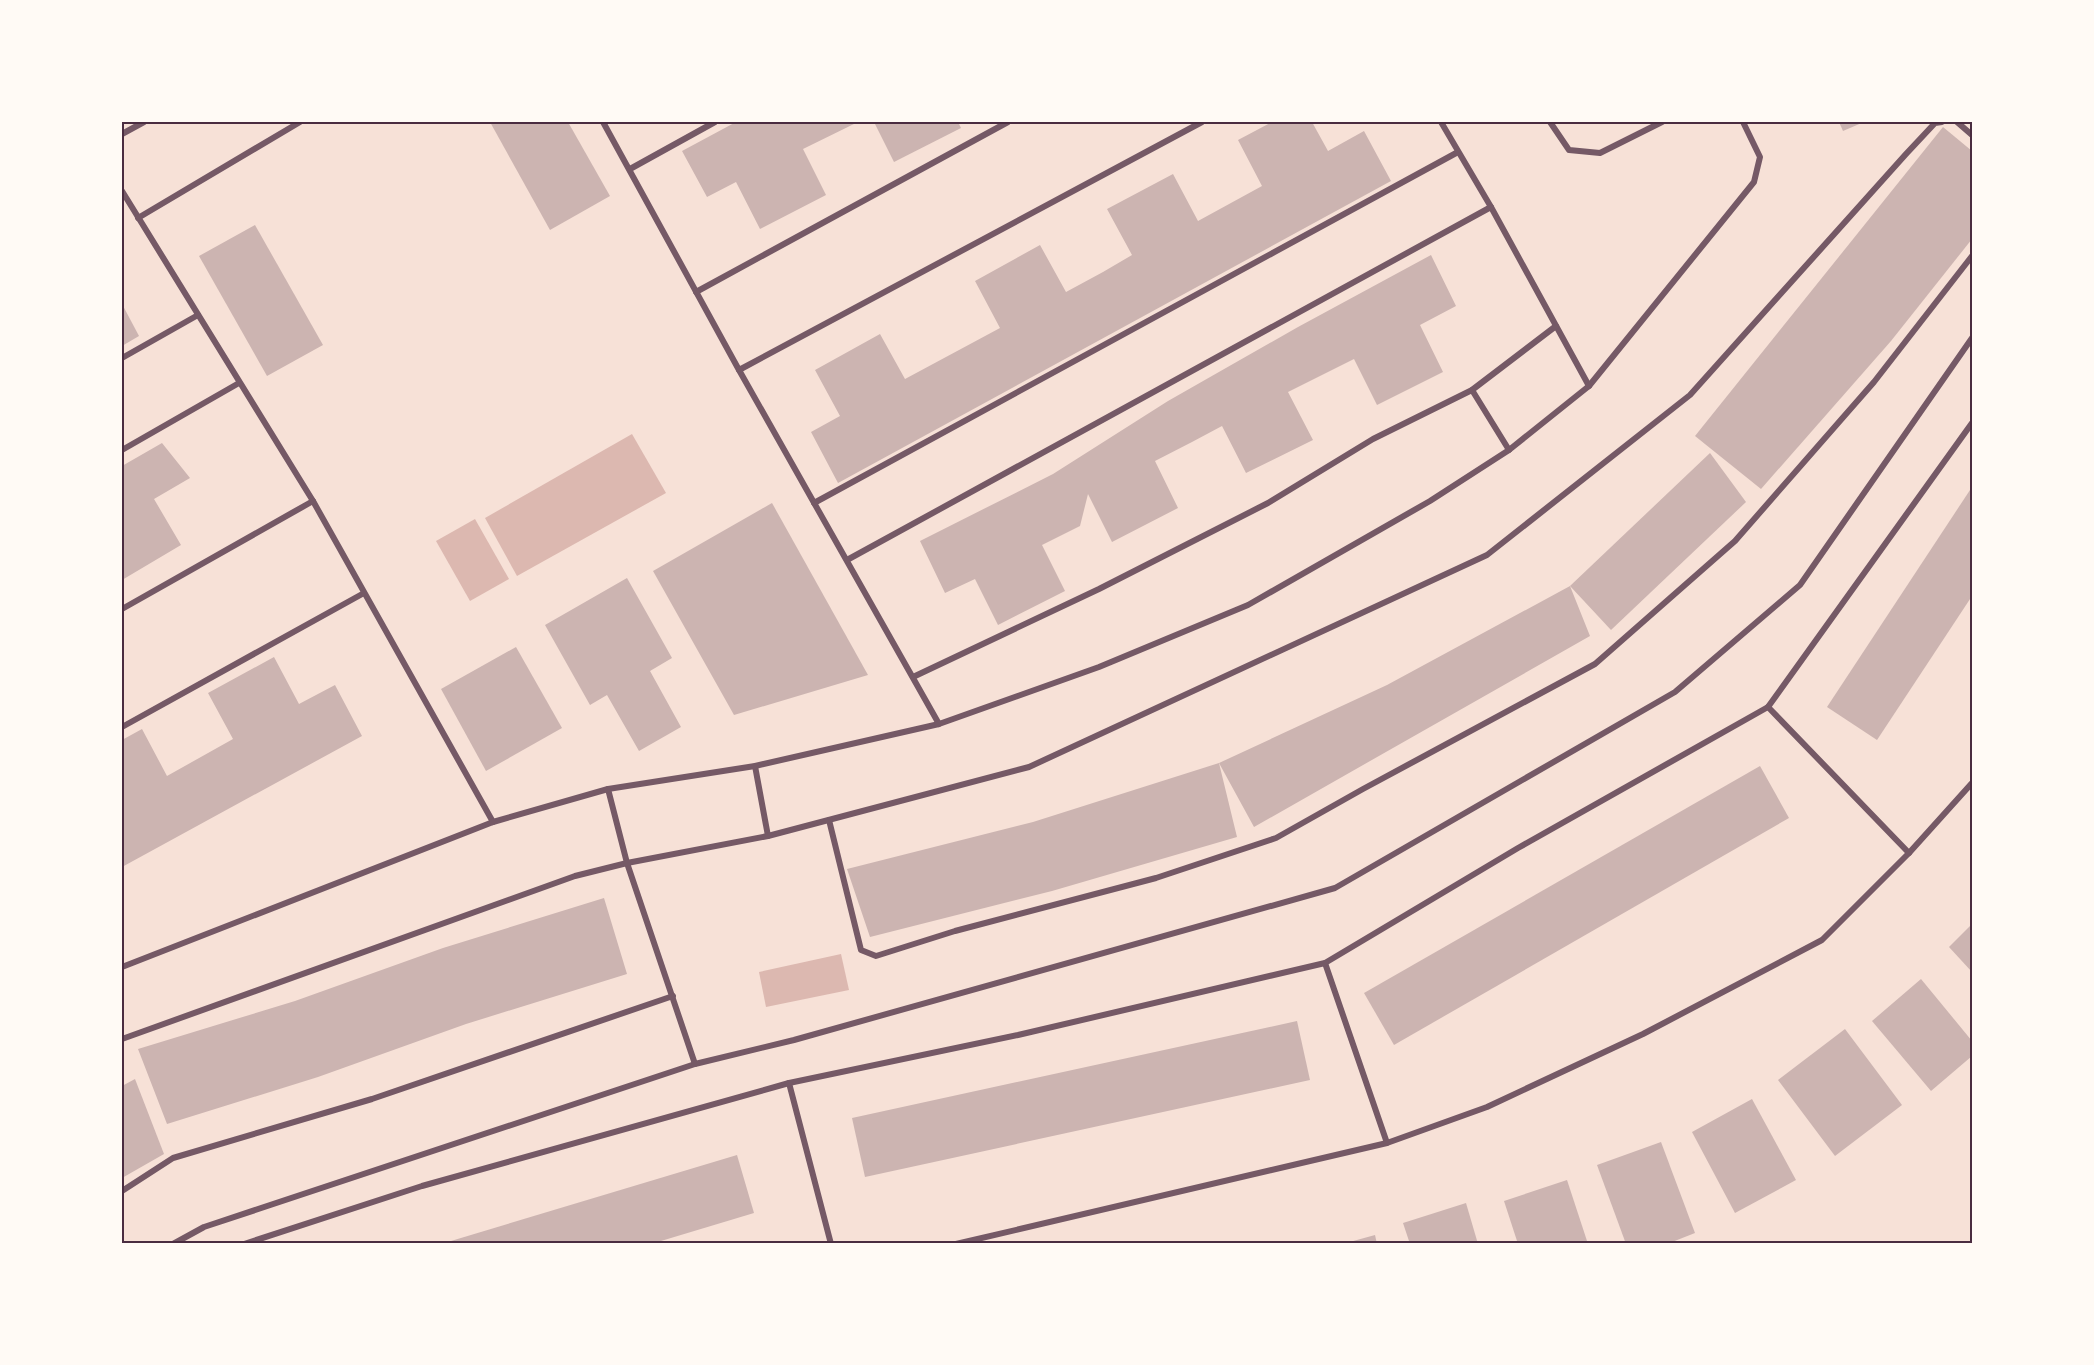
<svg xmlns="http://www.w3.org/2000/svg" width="2094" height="1365" viewBox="0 0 2094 1365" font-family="'Titillium Web',sans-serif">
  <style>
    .water { fill: #dcb8b0 }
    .building { fill: #ccb4b1 }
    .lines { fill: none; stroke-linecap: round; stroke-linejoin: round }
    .minor { stroke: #755966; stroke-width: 6 }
    .neatline { fill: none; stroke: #4a2c40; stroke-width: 2 }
  </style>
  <rect width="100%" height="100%" fill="#f7e1d7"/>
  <g class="water">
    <path d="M632 434 666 493 517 576 485 518Z"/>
    <path d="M475 519 509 579 470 601 436 541Z"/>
    <path d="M841 954 849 990 766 1007 759 972Z"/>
  </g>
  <g class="building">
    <path d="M490 122H568L610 196 550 230Z"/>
    <path d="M736 122H858L803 149 826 195 760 229 736 182 707 197 682 151Z"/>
    <path d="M874 122H958L961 128 894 162Z"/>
    <path d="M1272 122H1312L1328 151 1364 131 1391 181 838 483 811 432 840 416 815 370 880 334 905 379 1000 328 975 281 1040 245 1066 292 1103 272 1132 255 1107 209 1173 174 1198 221 1262 186 1238 140Z"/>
    <path d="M1839 122H1864L1843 131Z"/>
    <path d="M1943 127 1972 151V239L1891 341 1761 489 1695 436Z"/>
    <path d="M255 225 323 345 267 376 199 256Z"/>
    <path d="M1431 255 1456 306 1420 325 1443 372 1377 405 1354 359 1288 392 1313 440 1246 473 1222 426 1192 442 1155 461 1178 508 1112 542 1088 494 1080 526 1042 545 1065 591 998 625 975 579 945 593 920 541 1053 474 1168 401 1298 327Z"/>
    <path d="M122 304 139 336 122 346Z"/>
    <path d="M162 443 190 478 154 499 181 545 122 580V466Z"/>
    <path d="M1710 453 1746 502 1611 630 1570 586Z"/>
    <path d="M1972 487V596L1877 740 1827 707Z"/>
    <path d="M772 503 868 675 734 715 653 571Z"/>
    <path d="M627 578 672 658 650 671 681 727 639 751 607 695 590 705 545 625Z"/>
    <path d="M1570 586 1590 636 1254 827 1219 763 1387 685Z"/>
    <path d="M516 647 562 728 486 771 441 689Z"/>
    <path d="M274 657 299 704 335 685 362 736 122 867V740L142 729 167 776 233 739 208 693Z"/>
    <path d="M1219 763 1237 837 1052 891 870 937 847 869 1033 822Z"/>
    <path d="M1760 766 1789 818 1394 1045 1364 993Z"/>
    <path d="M604 898 627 974 466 1024 318 1077 167 1124 138 1049 295 1001 443 948Z"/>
    <path d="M1972 924V972L1949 947Z"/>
    <path d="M1921 979 1972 1041V1056L1931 1091 1872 1021Z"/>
    <path d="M1297 1021 1310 1080 865 1177 852 1118Z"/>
    <path d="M1845 1029 1902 1105 1835 1156 1778 1080Z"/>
    <path d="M135 1079 164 1154 122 1178V1086Z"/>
    <path d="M1752 1099 1796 1180 1735 1213 1692 1132Z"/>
    <path d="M1661 1142 1695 1233 1667 1244H1626L1597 1165Z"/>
    <path d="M737 1155 754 1213 651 1244H441Z"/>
    <path d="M1567 1180 1588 1244H1518L1504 1201Z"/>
    <path d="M1466 1203 1478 1244H1410L1403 1223Z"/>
    <path d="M1375 1235 1377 1244H1347L1346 1243Z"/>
  </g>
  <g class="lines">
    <g class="minor">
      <path d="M603 122 739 370 939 724"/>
      <path d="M1441 122 1491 207 1589 386"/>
      <path d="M1550 122 1569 150 1600 153 1662 122"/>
      <path d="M1957 122 1972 135"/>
      <path d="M122 134 144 122"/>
      <path d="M630 169 715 122"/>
      <path d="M122 191 313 501 493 822"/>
      <path d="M138 218 300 122"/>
      <path d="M696 292 1008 122"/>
      <path d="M122 358 198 315"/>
      <path d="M739 370 1202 122"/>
      <path d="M1472 390 1509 450"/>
      <path d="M122 450 239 383"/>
      <path d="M814 503 1458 152"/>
      <path d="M847 560 1491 207"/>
      <path d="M122 609 313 501"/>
      <path d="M913 677 1099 589 1268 503 1373 439 1472 390 1556 326"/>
      <path d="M1768 707 1909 853"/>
      <path d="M122 727 364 593"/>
      <path d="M755 766 768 836"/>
      <path d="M608 789 627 863 695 1064"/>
      <path d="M829 820 861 950 876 956 955 931 1156 878 1276 838 1363 789 1595 664 1735 541 1874 382 1972 256"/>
      <path d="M1325 963 1387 1143"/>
      <path d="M122 967 493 822 608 789 755 766 939 724 1099 667 1248 605 1430 501 1509 450 1589 386 1754 182 1760 157 1743 122"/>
      <path d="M122 1039 575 876 627 863 768 836 1029 767 1487 555 1690 395 1906 154 1935 123 1942 122"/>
      <path d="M789 1083 831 1244"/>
      <path d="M122 1191 173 1158 372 1099 673 996"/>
      <path d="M173 1244 204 1227 695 1064 794 1040 1335 888 1675 692 1800 585 1972 338"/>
      <path d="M244 1244 422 1186 789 1083 1018 1035 1325 963 1518 848 1768 707 1972 423"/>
      <path d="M956 1244 1387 1143 1487 1107 1643 1034 1822 940 1909 853 1972 783"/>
    </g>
  </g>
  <rect width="2094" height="1365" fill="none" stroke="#fffaf5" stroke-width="246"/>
  <rect x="123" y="123" width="1848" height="1119" class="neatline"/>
</svg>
